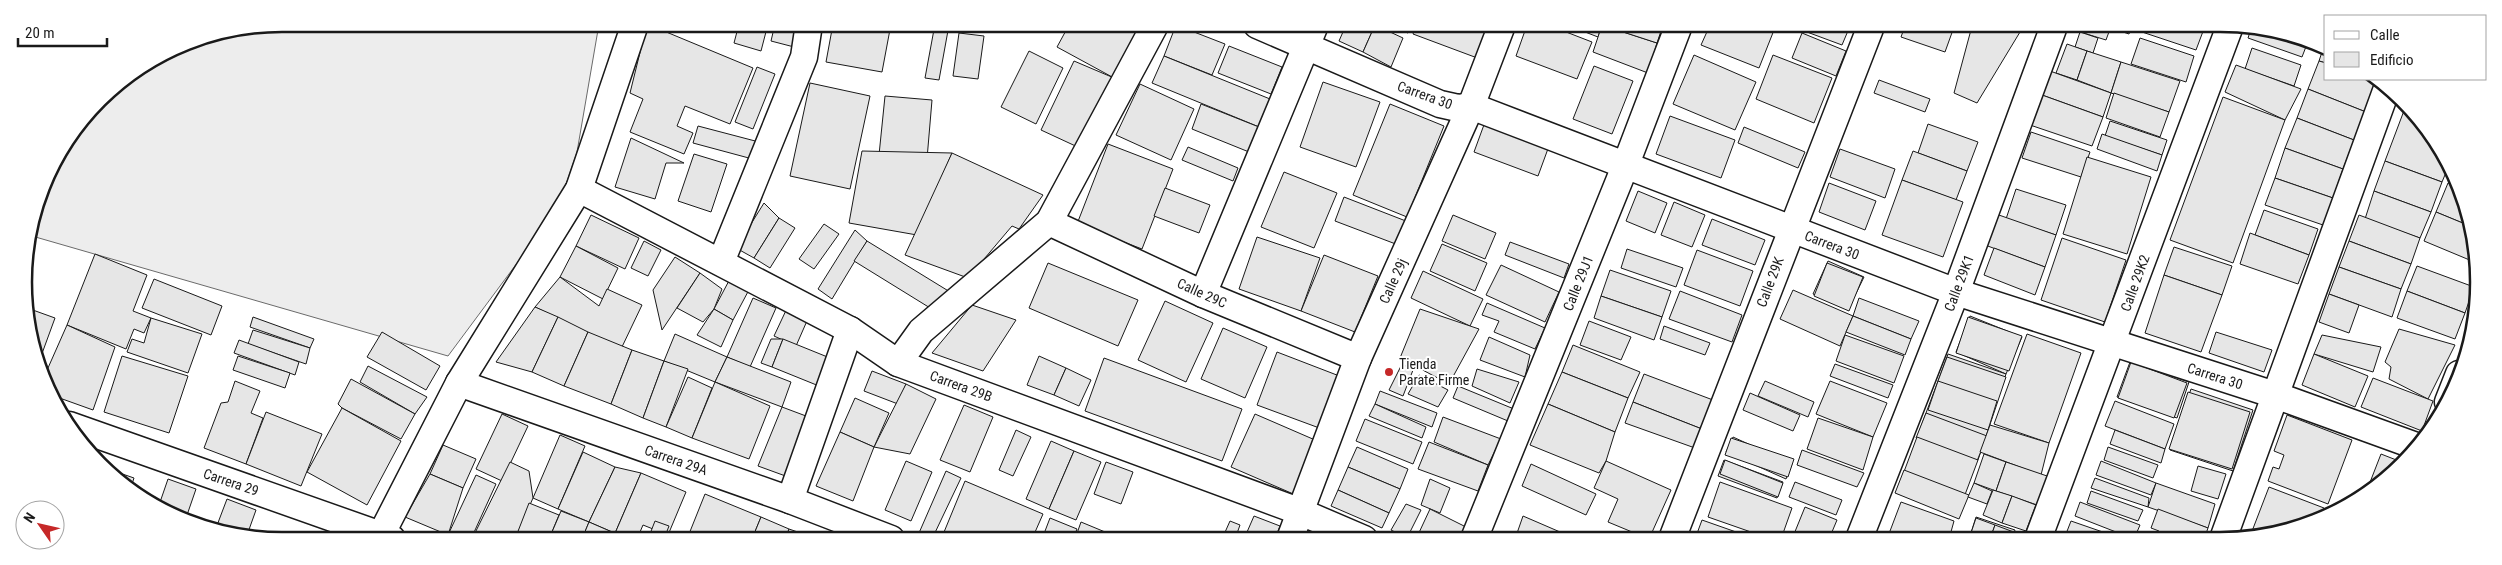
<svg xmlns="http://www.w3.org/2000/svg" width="2502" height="565" viewBox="0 0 2502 565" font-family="'Roboto Condensed',sans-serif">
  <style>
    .built { fill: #ededed; stroke: #6a6a6a }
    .building { fill: #e6e6e6; stroke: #1a1a1a }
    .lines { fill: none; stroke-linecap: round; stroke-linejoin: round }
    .minor-casing { stroke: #1a1a1a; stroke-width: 29 }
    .minor { stroke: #fff; stroke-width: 26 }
    .poi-dot { fill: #c62828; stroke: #fff; stroke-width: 2 }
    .labels { text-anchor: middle; stroke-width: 4; stroke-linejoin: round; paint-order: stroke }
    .street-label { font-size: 14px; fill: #1a1a1a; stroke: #fff }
    .poi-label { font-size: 14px; fill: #1a1a1a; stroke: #fff; text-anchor: start }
    .rim { fill: none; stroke: #1a1a1a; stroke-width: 2.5 }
  </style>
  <rect width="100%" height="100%" fill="#fff"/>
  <path class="built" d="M283 24H599L577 152 558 208 448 356 32 236 50 168 112 88 184 43Z"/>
  <g class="building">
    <path d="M647 24 753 68 730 124 685 106 677 126 693 133 684 154 630 132 643 99 630 93Z"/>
    <path d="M698 24H721L720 28Z"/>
    <path d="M739 24H768L761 51 734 43Z"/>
    <path d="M775 24H804L798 48 771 41Z"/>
    <path d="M833 24H891L882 72 826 62Z"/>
    <path d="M935 24 949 25 939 80 925 78Z"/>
    <path d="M1069 25H1126L1140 32 1114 78 1057 47Z"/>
    <path d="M1176 25 1225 44 1212 75 1164 56Z"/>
    <path d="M1346 25H1375L1363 52 1339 41Z"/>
    <path d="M1375 25 1403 38 1391 67 1363 52Z"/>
    <path d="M1386 25H1411L1408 33Z"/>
    <path d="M1416 25H1480L1491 29 1480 59 1413 34Z"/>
    <path d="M1527 25H1548L1592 42 1577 79 1516 56Z"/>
    <path d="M1567 25H1602L1598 37Z"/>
    <path d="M1602 25 1657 43 1648 73 1593 52Z"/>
    <path d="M1619 25H1663L1657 43 1617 30Z"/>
    <path d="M1710 25H1776L1759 68 1701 45Z"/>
    <path d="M1788 25 1850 26 1842 45Z"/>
    <path d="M1905 26H1952L1954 27 1945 52 1901 37Z"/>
    <path d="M1972 26H2004L2020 32 1977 103 1954 93Z"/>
    <path d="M2075 26H2101L2110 29 2106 40 2074 30Z"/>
    <path d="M2105 26H2132L2129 34Z"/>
    <path d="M2141 26H2205L2196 50 2139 31Z"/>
    <path d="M2252 26 2307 44 2302 57 2248 38Z"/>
    <path d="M2080 32 2098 38 2093 53 2075 47Z"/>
    <path d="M959 33 984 36 978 79 953 76Z"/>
    <path d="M1802 33 1846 51 1836 76 1792 58Z"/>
    <path d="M2140 38 2194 56 2186 82 2131 64Z"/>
    <path d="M2067 44 2087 51 2077 80 2056 73Z"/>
    <path d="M1229 46 1282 67 1271 94 1218 73Z"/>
    <path d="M2252 48 2301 65 2294 86 2245 69Z"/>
    <path d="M2318 48 2326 51V63L2319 61 2322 52 2317 50Z"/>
    <path d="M1029 51 1063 68 1036 124 1001 107Z"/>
    <path d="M2087 51 2121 62 2111 93 2077 80Z"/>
    <path d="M1694 55 1756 82 1735 130 1673 104Z"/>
    <path d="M1773 55 1832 78 1814 123 1756 99Z"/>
    <path d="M1164 56 1275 101 1264 129 1152 83Z"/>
    <path d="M1074 61 1114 78 1082 149 1041 130Z"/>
    <path d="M2319 61 2326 63V79H2368L2376 82 2366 112 2308 89Z"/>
    <path d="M2121 62 2180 81 2169 112 2111 93Z"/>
    <path d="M2236 65 2301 89 2285 120 2225 92Z"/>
    <path d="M1594 66 1633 81 1612 134 1573 119Z"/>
    <path d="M757 67 775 74 753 129 735 122Z"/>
    <path d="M2050 71 2111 93 2103 117 2042 95Z"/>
    <path d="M1879 80 1930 99 1925 112 1874 93Z"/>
    <path d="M1323 82 1380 102 1356 167 1300 147Z"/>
    <path d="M810 83 870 96 850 189 790 176Z"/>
    <path d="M1140 84 1194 109 1171 160 1116 135Z"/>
    <path d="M2308 89 2366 112 2354 140 2297 118Z"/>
    <path d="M2114 93 2169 112 2160 137 2106 118Z"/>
    <path d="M2042 95 2103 117 2092 146 2030 125Z"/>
    <path d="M885 96 932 100 927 159 879 155Z"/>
    <path d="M2223 97 2285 120 2233 263 2170 240Z"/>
    <path d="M1201 104 1264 129 1254 154 1192 129Z"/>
    <path d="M1390 104 1444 126 1407 217 1353 195Z"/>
    <path d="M2405 108 2425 125 2447 170 2442 182 2385 161Z"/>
    <path d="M1670 116 1735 140 1721 178 1656 154Z"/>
    <path d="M2297 118 2354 140 2343 169 2285 148Z"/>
    <path d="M2110 121 2167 140 2162 155 2105 136Z"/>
    <path d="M1485 122 1549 146 1538 176 1474 152Z"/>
    <path d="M1928 124 1978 142 1967 171 1918 153Z"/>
    <path d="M698 126 759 142 760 161 693 143Z"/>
    <path d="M1744 127 1805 152 1798 168 1738 143Z"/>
    <path d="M2031 132 2090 152 2081 177 2022 158Z"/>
    <path d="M2102 134 2162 155 2157 171 2097 149Z"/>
    <path d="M631 138 684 163H666L655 199 615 187Z"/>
    <path d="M1108 144 1173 169 1142 249 1077 224Z"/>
    <path d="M1188 147 1238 168 1233 181 1182 160Z"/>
    <path d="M2285 148 2343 169 2333 198 2275 178Z"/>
    <path d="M1840 149 1895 169 1885 198 1830 177Z"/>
    <path d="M862 151 952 153 917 235 849 223Z"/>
    <path d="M1913 151 1967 171 1956 200 1902 180Z"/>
    <path d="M952 153 1043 195 1019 229 1012 226 968 278 905 255Z"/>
    <path d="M694 154 727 164 711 212 678 201Z"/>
    <path d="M2087 157 2151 177 2127 254 2063 234Z"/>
    <path d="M2385 161 2442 182 2431 212 2374 191Z"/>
    <path d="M1284 172 1337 193 1314 248 1261 227Z"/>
    <path d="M2275 178 2333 198 2323 225 2265 205Z"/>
    <path d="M1902 180 1963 202 1943 257 1882 235Z"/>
    <path d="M1829 183 1876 201 1865 230 1819 212Z"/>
    <path d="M2448 183 2455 186 2470 216V226L2436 212Z"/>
    <path d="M1165 188 1210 205 1199 233 1154 216Z"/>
    <path d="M2016 189 2066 205 2056 235 2006 219Z"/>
    <path d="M1638 191 1667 203 1655 233 1626 221Z"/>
    <path d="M2374 191 2431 212 2420 238 2365 219Z"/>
    <path d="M1344 197 1411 223 1401 246 1335 221Z"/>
    <path d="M1674 202 1705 215 1692 247 1661 235Z"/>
    <path d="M764 203 779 218 754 258 736 248Z"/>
    <path d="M2264 210 2318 229 2309 255 2255 235Z"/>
    <path d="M2436 212 2470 226 2472 261 2424 241Z"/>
    <path d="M1996 214 2056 235 2045 267 1985 245Z"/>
    <path d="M591 215 639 238 625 269 576 246Z"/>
    <path d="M1453 215 1496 233 1485 259 1442 241Z"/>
    <path d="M2359 215 2420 238 2411 264 2349 241Z"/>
    <path d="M779 218 795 228 770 268 754 258Z"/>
    <path d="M1712 219 1765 240 1755 265 1702 245Z"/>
    <path d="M824 224 839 234 814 269 799 259Z"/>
    <path d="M855 230 867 241 832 299 818 289Z"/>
    <path d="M2250 233 2309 255 2298 284 2240 264Z"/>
    <path d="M1257 237 1320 258 1301 311 1239 289Z"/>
    <path d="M2062 238 2126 260 2105 322 2041 300Z"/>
    <path d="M644 241 661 250 648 276 631 268Z"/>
    <path d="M867 241 955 295 935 311 854 261Z"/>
    <path d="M2349 241 2411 264 2401 289 2339 267Z"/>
    <path d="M1510 242 1569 264 1564 278 1505 255Z"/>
    <path d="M1442 244 1487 263 1475 291 1430 271Z"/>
    <path d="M576 246 618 268 603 299 560 277Z"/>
    <path d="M2174 247 2232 266 2222 295 2164 275Z"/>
    <path d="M1994 248 2045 267 2035 295 1984 275Z"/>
    <path d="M1627 249 1683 268 1676 287 1621 268Z"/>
    <path d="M1697 250 1753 271 1740 306 1684 285Z"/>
    <path d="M95 254 147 275 133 311 151 318 144 333 134 329 126 349 67 325Z"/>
    <path d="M1324 255 1378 276 1355 332 1301 311Z"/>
    <path d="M675 257 700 273 662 330 653 290Z"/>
    <path d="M1828 261 1864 277 1848 310 1813 294Z"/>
    <path d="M1048 263 1138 300 1118 346 1029 308Z"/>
    <path d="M1827 263 1863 277 1849 311 1814 296Z"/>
    <path d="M1501 265 1559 292 1545 322 1486 295Z"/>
    <path d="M2417 266 2474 287 2465 313 2407 291Z"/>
    <path d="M2339 267 2401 289 2392 317 2329 294Z"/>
    <path d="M1610 270 1671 291 1662 317 1601 296Z"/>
    <path d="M1423 271 1483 299 1470 326 1411 298Z"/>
    <path d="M700 273 722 289 714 309 703 322 677 308Z"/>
    <path d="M732 275 751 286 733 320 714 309Z"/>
    <path d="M2164 275 2222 295 2201 352 2145 333Z"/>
    <path d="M560 277 599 306 607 289 642 305 621 349 535 307Z"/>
    <path d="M154 279 222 306 211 335 142 308Z"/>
    <path d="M1793 290 1853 316 1840 346 1780 319Z"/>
    <path d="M1680 291 1742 315 1732 342 1669 319Z"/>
    <path d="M2407 291 2465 313 2455 339 2397 318Z"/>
    <path d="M2329 294 2359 305 2349 333 2319 322Z"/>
    <path d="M1601 296 1662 317 1654 340 1594 318Z"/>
    <path d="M753 298 776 308 750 367 727 357Z"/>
    <path d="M1859 298 1919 321 1911 339 1853 316Z"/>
    <path d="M1165 301 1213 323 1186 382 1138 360Z"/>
    <path d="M1487 303 1545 328 1535 349 1494 332 1499 321 1482 315Z"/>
    <path d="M789 304 810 314 796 346 774 336Z"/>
    <path d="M972 305 1016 320 983 371 932 353Z"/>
    <path d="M535 307 558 317 532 372 496 362Z"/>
    <path d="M30 309 55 318 40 359H37Z"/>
    <path d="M714 309 733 320 721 347 697 335Z"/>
    <path d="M1420 309 1479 329 1449 384 1400 358Z"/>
    <path d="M1853 316 1911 339 1905 355 1846 332Z"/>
    <path d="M1970 316 2022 337 2006 374 1956 352Z"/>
    <path d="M253 317 314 339 310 348 250 327Z"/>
    <path d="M558 317 588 332 564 386 532 372Z"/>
    <path d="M1968 317 2022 336 2009 371 1956 353Z"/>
    <path d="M151 318 202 334 188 373 127 352 132 339 144 343Z"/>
    <path d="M1589 321 1631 337 1621 360 1580 345Z"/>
    <path d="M67 325 115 347 93 410 54 396 44 377Z"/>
    <path d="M1664 326 1710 343 1705 355 1660 339Z"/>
    <path d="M1223 328 1267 347 1245 398 1201 379Z"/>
    <path d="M2399 329 2455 345 2428 399 2389 379 2391 367 2385 362Z"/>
    <path d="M253 330 310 348 306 364 248 344Z"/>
    <path d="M382 332 440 366 426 390 367 357Z"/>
    <path d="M588 332 632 350 611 404 564 386Z"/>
    <path d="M2216 332 2272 350 2264 372 2209 353Z"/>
    <path d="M675 334 727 357 715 382 664 361Z"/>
    <path d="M2027 334 2081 353 2049 443 1994 424Z"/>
    <path d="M1845 335 1904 356 1894 383 1836 361Z"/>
    <path d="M2322 335 2381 347 2373 372 2314 354Z"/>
    <path d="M1489 337 1530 355 1525 377 1480 360Z"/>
    <path d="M771 339H783L772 367 761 363Z"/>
    <path d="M783 339 830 358 819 386 772 367Z"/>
    <path d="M239 340 299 362 295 375 234 353Z"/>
    <path d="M1573 345 1640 372 1628 398 1562 372Z"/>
    <path d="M632 350 664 361 643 418 611 404Z"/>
    <path d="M1277 352 1342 377 1322 429 1257 405Z"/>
    <path d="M1948 354 2006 374 1997 401 1938 381Z"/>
    <path d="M2314 354 2368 376 2355 407 2302 385Z"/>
    <path d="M122 356 188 376 169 433 104 412Z"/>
    <path d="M238 356 290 373 285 388 233 370Z"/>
    <path d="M1039 356 1066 368 1054 395 1027 385Z"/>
    <path d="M727 357 791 382 782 407 715 382Z"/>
    <path d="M1947 357 2006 377 1978 460 1917 437Z"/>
    <path d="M1104 358 1242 409 1222 461 1085 411Z"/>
    <path d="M664 361 688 369 666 427 643 418Z"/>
    <path d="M2130 362 2189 382 2177 418 2117 397Z"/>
    <path d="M2131 362 2187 383 2174 418 2118 398Z"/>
    <path d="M1402 364 1413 370 1403 396 1389 390Z"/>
    <path d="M1835 364 1893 385 1888 398 1830 376Z"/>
    <path d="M368 366 427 397 415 414 360 382Z"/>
    <path d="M1066 368 1091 380 1079 406 1054 395Z"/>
    <path d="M1477 369 1519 382 1510 403 1472 386Z"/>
    <path d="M872 371 906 384 898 404 864 391Z"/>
    <path d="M1562 372 1628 398 1615 432 1548 404Z"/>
    <path d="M1644 374 1713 400 1702 429 1633 402Z"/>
    <path d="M1419 375 1448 390 1438 407 1408 394Z"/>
    <path d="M688 377 712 388 692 438 666 427Z"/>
    <path d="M2373 378 2433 401 2422 431 2361 407Z"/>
    <path d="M351 379 415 414 401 439 342 408 338 404Z"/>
    <path d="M235 381 260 391 251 413 263 418 246 464 204 448 221 403 228 402Z"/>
    <path d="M1765 381 1814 402 1808 417 1758 396Z"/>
    <path d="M1830 381 1887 403 1873 437 1816 414Z"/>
    <path d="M1938 381 1997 401 1988 430 1928 410Z"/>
    <path d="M715 382 770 406 749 459 692 438Z"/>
    <path d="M906 384 936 399 910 454 874 447Z"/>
    <path d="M1458 386 1514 409 1508 421 1453 398Z"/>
    <path d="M2191 389 2253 410 2233 471 2170 450Z"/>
    <path d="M1380 391 1437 413 1432 427 1375 404Z"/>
    <path d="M2188 392 2250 412 2232 469 2169 449Z"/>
    <path d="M1750 393 1800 415 1793 431 1743 410Z"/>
    <path d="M855 398 889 413 874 447 840 432Z"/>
    <path d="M2115 401 2174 424 2165 449 2105 426Z"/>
    <path d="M1633 402 1702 429 1695 448 1625 423Z"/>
    <path d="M1375 404 1426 427 1422 438 1369 416Z"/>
    <path d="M1548 404 1615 432 1606 461 1599 473 1530 445Z"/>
    <path d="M964 405 993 417 970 472 940 460Z"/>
    <path d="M782 407 814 419 791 478 758 466Z"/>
    <path d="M342 408 401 441 367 505 307 472Z"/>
    <path d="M266 412 322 434 301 486 246 464Z"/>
    <path d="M1926 413 1987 436 1977 461 1916 438Z"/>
    <path d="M502 414 528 426 502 481 476 469Z"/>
    <path d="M1255 414 1322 443 1298 496 1231 467Z"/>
    <path d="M2287 415 2352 440 2328 504 2268 481 2273 467 2279 469 2284 455 2274 451Z"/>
    <path d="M1443 417 1501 439 1488 465 1434 442Z"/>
    <path d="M1818 418 1873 437 1863 470 1807 449Z"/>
    <path d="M1365 419 1422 442 1413 464 1356 441Z"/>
    <path d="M1990 425 2049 443 2041 475 1980 452Z"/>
    <path d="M1016 430 1031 437 1013 476 999 470Z"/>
    <path d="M2115 430 2165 449 2161 463 2110 444Z"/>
    <path d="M840 432 874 447 853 501 816 486Z"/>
    <path d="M560 435 585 446 558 509 533 498Z"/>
    <path d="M1733 437 1792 464 1786 479 1726 452Z"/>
    <path d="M1917 437 1978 460 1957 516 1896 493Z"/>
    <path d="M1731 438 1794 459 1788 477 1725 455Z"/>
    <path d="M1051 441 1074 451 1049 509 1026 499Z"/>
    <path d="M1429 442 1488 465 1478 491 1418 469Z"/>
    <path d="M443 445 476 459 463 488 430 474Z"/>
    <path d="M1357 447 1408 469 1400 489 1348 467Z"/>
    <path d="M2108 447 2158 465 2153 478 2104 460Z"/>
    <path d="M1802 450 1864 473 1857 487 1797 465Z"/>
    <path d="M1074 451 1101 462 1076 520 1049 509Z"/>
    <path d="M583 452 615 467 589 522 558 509Z"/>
    <path d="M1984 454 2006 462 1996 491 1974 483Z"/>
    <path d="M2381 454 2404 463 2368 490H2367Z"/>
    <path d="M1724 460 1783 482 1777 498 1718 476Z"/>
    <path d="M1725 460 1783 483 1778 497 1720 474Z"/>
    <path d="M906 461 932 472 911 521 885 510Z"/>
    <path d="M1606 461 1671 490 1649 539 1608 522 1618 499 1594 488Z"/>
    <path d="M2101 461 2156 483 2151 495 2096 475Z"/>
    <path d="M510 462 529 471 533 498 515 539H472Z"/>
    <path d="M1106 462 1133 472 1121 504 1094 494Z"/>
    <path d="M2006 462 2050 477 2040 506 1996 491Z"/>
    <path d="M1531 464 1596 494 1586 515 1522 486Z"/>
    <path d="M2198 466 2226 474 2218 499 2191 491Z"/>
    <path d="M615 467 641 473 616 531 619 535 589 522Z"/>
    <path d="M1348 467 1400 489 1389 513 1338 490Z"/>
    <path d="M111 470 134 478 131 487Z"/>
    <path d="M1904 470 1969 495 1959 519 1895 493Z"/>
    <path d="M946 471 961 478 932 539 919 533Z"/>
    <path d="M641 473 686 492 668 535 643 525 637 539 616 531Z"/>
    <path d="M430 474 463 488 448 535 405 517Z"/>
    <path d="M476 475 496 484 471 539H457L448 535Z"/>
    <path d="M2095 478 2149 498 2148 507 2091 488Z"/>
    <path d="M168 479 196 489 186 518 158 508Z"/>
    <path d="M1430 479 1450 488 1440 513 1421 505Z"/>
    <path d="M965 481 1043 514 1032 539H946L942 537Z"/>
    <path d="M1720 482 1792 508 1781 539H1771L1708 517Z"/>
    <path d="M1795 482 1842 500 1836 515 1789 497Z"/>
    <path d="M1974 483 1992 491 1987 504 1968 497Z"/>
    <path d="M2156 483 2215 504 2208 528 2148 507Z"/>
    <path d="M2269 487 2324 508 2320 519 2249 539Z"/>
    <path d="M1338 490 1389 513 1382 528 1331 506Z"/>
    <path d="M1993 490 2012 496 2002 523 1983 515Z"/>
    <path d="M2091 491 2143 510 2138 521 2087 503Z"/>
    <path d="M705 494 761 517 752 539H687Z"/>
    <path d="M2012 496 2036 505 2026 531 2002 523Z"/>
    <path d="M227 499 256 510 246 538 216 528Z"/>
    <path d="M1901 502 1954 521 1949 539H1887Z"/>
    <path d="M2080 502 2140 525 2134 539 2075 516Z"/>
    <path d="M529 503 559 515 549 539H515Z"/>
    <path d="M1406 504 1421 510 1407 538 1391 530Z"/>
    <path d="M1805 507 1837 520 1829 539H1792Z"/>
    <path d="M2330 508 2339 511 2327 517Z"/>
    <path d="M1430 509 1466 527 1461 539H1421L1417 537Z"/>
    <path d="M2158 509 2208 528 2204 539H2156L2159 531 2151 528Z"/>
    <path d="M561 511 589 522 582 539H549Z"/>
    <path d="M1254 516 1280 526 1275 539H1244Z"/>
    <path d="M1523 516 1574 538V539H1515Z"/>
    <path d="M761 517 789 529 785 539H752Z"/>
    <path d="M1976 517 2015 530 2012 539H1969Z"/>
    <path d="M1050 518 1077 529 1073 539H1042Z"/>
    <path d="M1976 518 1995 525 1990 539H1969Z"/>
    <path d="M1702 520 1756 539H1695Z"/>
    <path d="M655 521 669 526 664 539H648Z"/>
    <path d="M1230 521 1240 525 1235 539H1222Z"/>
    <path d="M2071 521 2123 539H2064Z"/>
    <path d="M589 522 619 535 617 539H582Z"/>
    <path d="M1081 522 1122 539H1075Z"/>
    <path d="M1995 525 2019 534 2017 539H1990Z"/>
    <path d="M789 529 815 538 785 539Z"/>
    <path d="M619 533 636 539H616Z"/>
  </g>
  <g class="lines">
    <defs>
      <g id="minor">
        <path d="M1257 25 1440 104 1458 108 1471 106 1956 292 2275 395 2416 446"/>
        <path d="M579 189 850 330 898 363 1301 512 1364 539"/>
        <path d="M1049 222 1203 294 1358 358"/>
        <path d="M721 262 804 57 809 24"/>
        <path d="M1203 294 1315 25"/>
        <path d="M898 363 921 331 1049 222 1155 25"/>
        <path d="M459 383 790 500 891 539"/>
        <path d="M2448 402 2459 374"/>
        <path d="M69 425 392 539"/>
        <path d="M790 500 850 330"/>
        <path d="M381 535 459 383 579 189 635 24"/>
        <path d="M1290 539 1358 358 1471 106 1502 25"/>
        <path d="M1474 539 1626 164 1679 25"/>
        <path d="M1672 539 1871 26"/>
        <path d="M1859 539 1956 292 2054 26"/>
        <path d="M2038 539 2230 26"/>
        <path d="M2223 539 2386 91"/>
      </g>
    </defs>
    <use href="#minor" class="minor-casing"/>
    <use href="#minor" class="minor"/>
  </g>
  <circle class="poi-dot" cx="1389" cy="372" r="5"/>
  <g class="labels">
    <g class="street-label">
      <text transform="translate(1425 95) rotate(20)" y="5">Carrera 30</text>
      <text transform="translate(1832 245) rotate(21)" y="5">Carrera 30</text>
      <text transform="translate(1393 281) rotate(-66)" y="5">Calle 29j</text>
      <text transform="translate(1770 282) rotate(-69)" y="5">Calle 29K</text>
      <text transform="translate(1578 283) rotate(-68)" y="5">Calle 29J1</text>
      <text transform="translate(1959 283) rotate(-69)" y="5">Calle 29K1</text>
      <text transform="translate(2135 283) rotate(-70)" y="5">Calle 29K2</text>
      <text transform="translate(1202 293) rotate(24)" y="5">Calle 29C</text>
      <text transform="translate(2215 376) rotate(18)" y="5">Carrera 30</text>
      <text transform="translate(961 386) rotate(20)" y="5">Carrera 29B</text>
      <text transform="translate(676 460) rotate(19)" y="5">Carrera 29A</text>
      <text transform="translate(231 482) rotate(19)" y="5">Carrera 29</text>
    </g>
    <g class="poi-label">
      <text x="1399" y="369">Tienda<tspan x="1399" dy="16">Parate Firme</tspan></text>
    </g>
  </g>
  <path d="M0 0H2502V565H0ZM282 32H2220A250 250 0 0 1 2470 282V282A250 250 0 0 1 2220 532H282A250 250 0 0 1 32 282V282A250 250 0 0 1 282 32Z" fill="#fff" fill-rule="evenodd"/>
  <path class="rim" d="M282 32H2220A250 250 0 0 1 2470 282V282A250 250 0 0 1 2220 532H282A250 250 0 0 1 32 282V282A250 250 0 0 1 282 32Z"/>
  <rect x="2324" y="15" width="162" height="65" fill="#ffffff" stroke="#a3a3a3"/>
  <rect x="2334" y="31" width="25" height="8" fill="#ffffff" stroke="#a3a3a3"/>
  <text x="2370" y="40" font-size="15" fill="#1a1a1a">Calle</text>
  <rect x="2334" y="52" width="25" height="15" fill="#e6e6e6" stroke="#a3a3a3"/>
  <text x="2370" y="65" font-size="15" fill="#1a1a1a">Edificio</text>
  <g transform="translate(40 525) rotate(304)"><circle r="24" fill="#ffffff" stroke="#a3a3a3"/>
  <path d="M0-4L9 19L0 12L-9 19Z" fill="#c62828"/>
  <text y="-8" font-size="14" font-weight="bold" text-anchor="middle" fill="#1a1a1a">N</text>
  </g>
  <path d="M18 38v8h89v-8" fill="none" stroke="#1a1a1a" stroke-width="2.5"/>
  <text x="25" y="38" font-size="15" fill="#1a1a1a" stroke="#ffffff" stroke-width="4" paint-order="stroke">20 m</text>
</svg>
